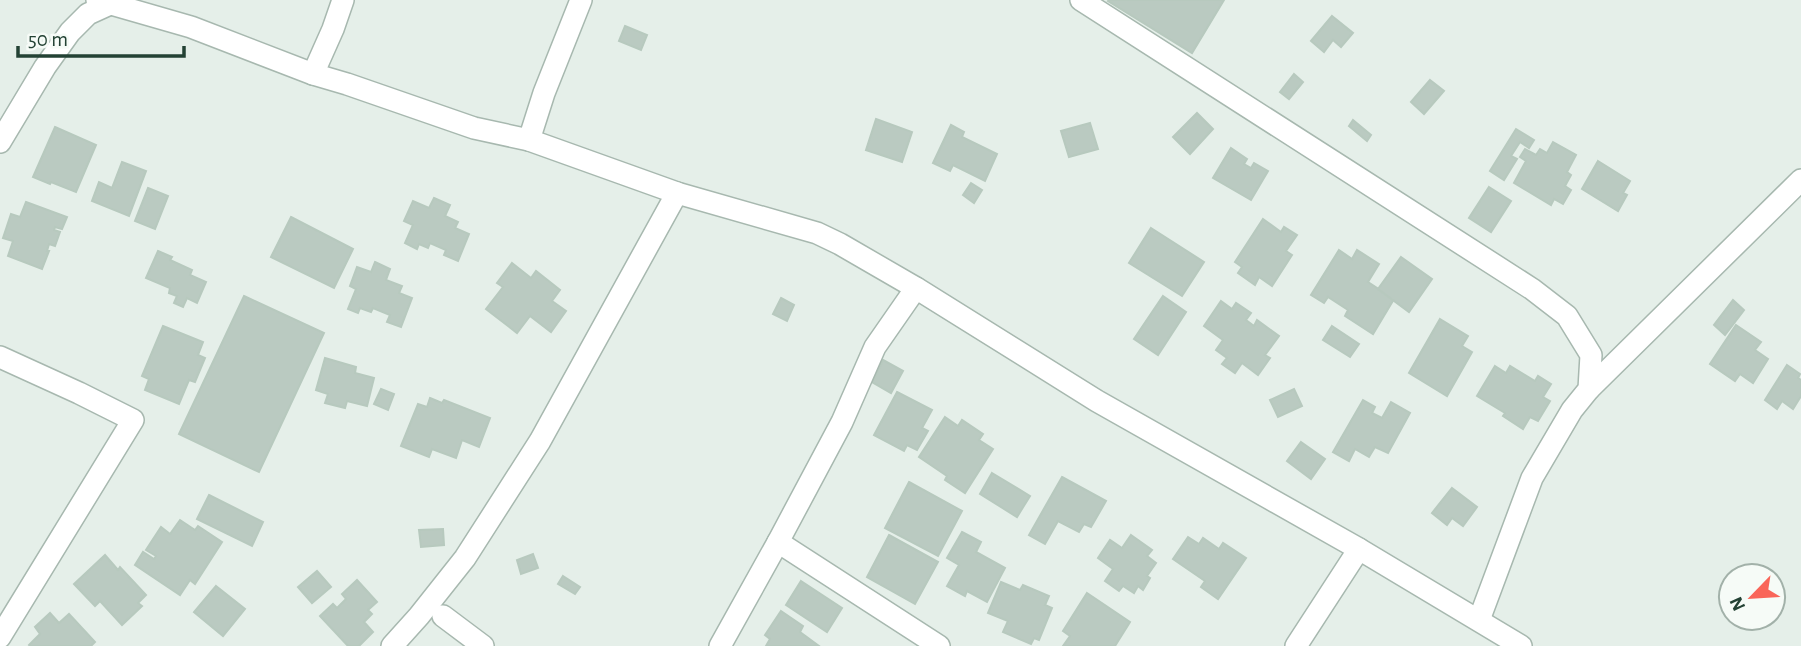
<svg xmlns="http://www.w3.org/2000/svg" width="1801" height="646" viewBox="0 0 1801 646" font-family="'Alegreya Sans',sans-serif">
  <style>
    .building { fill: #bacac1; stroke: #b7c9be; stroke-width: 2 }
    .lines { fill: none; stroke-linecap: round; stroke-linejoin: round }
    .street-casing { stroke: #a7b8af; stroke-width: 24 }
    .street { stroke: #fff; stroke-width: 21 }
  </style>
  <rect width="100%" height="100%" fill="#e5efe9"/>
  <g class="building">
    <path d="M1109 0H1224L1192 53 1108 1Z"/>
    <path d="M1332 16 1353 33 1341 47 1333 40 1324 52 1311 41Z"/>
    <path d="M625 26 647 35 641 50 619 41Z"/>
    <path d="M1294 74 1303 82 1289 99 1280 92Z"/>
    <path d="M1430 80 1444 91 1424 114 1411 102Z"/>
    <path d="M1197 113 1213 129 1190 154 1173 137Z"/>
    <path d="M876 119 912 132 902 162 866 150Z"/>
    <path d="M1353 120 1371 135 1367 141 1349 126Z"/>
    <path d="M1090 123 1098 149 1069 157 1061 131Z"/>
    <path d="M951 125 964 132 962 137 997 154 985 181 953 165 950 171 933 163Z"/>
    <path d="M55 127 96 145 76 192 51 182 50 184 33 177Z"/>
    <path d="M1516 129 1534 140 1529 148 1520 142 1511 156 1517 159 1504 180 1490 171Z"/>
    <path d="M1553 142 1576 155 1567 172 1571 175 1565 186 1571 190 1563 204 1554 199 1551 205 1514 183 1526 161 1520 157 1525 149 1536 155 1540 149 1547 153Z"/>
    <path d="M1231 148 1247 159 1244 164 1251 168 1254 163 1268 171 1251 200 1213 178Z"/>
    <path d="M1598 161 1630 181 1623 193 1627 195 1618 211 1582 189Z"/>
    <path d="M122 162 146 171 129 216 92 201 99 182 112 188Z"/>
    <path d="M971 183 982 190 974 203 963 195Z"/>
    <path d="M1489 187 1511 201 1491 232 1469 218Z"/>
    <path d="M148 188 168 196 155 229 135 221Z"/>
    <path d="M434 198 450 205 445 216 458 222 455 228 469 234 458 261 444 255 446 250 430 243 428 248 419 244 417 249 405 243 413 225 404 221 413 201 429 208Z"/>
    <path d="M26 202 67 217 62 229 55 227 54 230 60 232 55 246 49 244 47 251H49L42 269 8 256 13 241 3 238 11 214 20 217Z"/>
    <path d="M291 217 353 249 334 288 271 257Z"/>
    <path d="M1263 219 1281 232 1284 227 1297 235 1286 251 1292 255 1272 286 1259 277 1255 285 1238 273 1242 267 1235 262Z"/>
    <path d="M1151 228 1204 262 1182 296 1129 263Z"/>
    <path d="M1339 250 1352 259 1357 250 1379 264 1368 282 1394 299 1373 334 1345 316 1348 310 1328 297 1324 303 1311 295Z"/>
    <path d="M158 251 172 257 170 260 192 270 190 275 206 282 197 303 187 298 183 307 174 303 177 296 169 293 170 288 146 278Z"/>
    <path d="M1401 257 1432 279 1409 312 1378 289Z"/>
    <path d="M375 262 390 269 386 280 402 286 399 293 412 298 401 327 387 322 390 315 373 308 371 312 360 308 358 313 348 309 356 289 350 286 357 267 371 272Z"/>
    <path d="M512 263 531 278 536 271 560 290 552 301 566 311 551 332 530 316 517 333 486 309 503 287 497 283Z"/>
    <path d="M244 296 324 333 259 472 179 434Z"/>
    <path d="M1163 296 1186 312 1158 355 1134 339Z"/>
    <path d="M781 298 794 305 787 321 773 314Z"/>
    <path d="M1733 300 1744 310 1725 335 1714 325Z"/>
    <path d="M1221 301 1232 309 1236 303 1251 313 1246 320 1254 326 1257 320 1279 336 1265 355 1270 358 1258 375 1242 363 1235 373 1222 364 1227 358 1216 350 1223 340 1204 326Z"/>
    <path d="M1440 319 1468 336 1462 346 1472 352 1447 396 1409 373Z"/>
    <path d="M1736 325 1761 342 1755 350 1768 359 1753 383 1740 374 1735 381 1710 364Z"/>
    <path d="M163 326 203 342 198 355 205 358 195 382 189 380 179 404 145 390 149 379 142 376Z"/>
    <path d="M1332 326 1359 344 1350 357 1323 340Z"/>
    <path d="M325 358 356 367 355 373 374 378 367 406 347 401 345 408 325 403 328 394 316 390Z"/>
    <path d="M883 360 903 371 891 393 872 382Z"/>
    <path d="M1787 365 1800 374 1798 378 1801 380V396L1793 409 1782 401 1777 409 1765 400Z"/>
    <path d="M1495 366 1506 373 1510 366 1535 381 1538 376 1551 384 1543 397 1550 401 1538 421 1530 417 1523 429 1503 416 1505 413 1477 396Z"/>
    <path d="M381 389 394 394 388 410 374 404Z"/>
    <path d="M1294 389 1302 406 1278 417 1270 400Z"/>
    <path d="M897 392 932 410 922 428 928 431 917 450 907 445 904 451 874 435Z"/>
    <path d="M430 398 442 403 444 400 490 418 479 447 462 440 456 458 432 449 429 457 401 446 418 404 427 407Z"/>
    <path d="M1363 400 1375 407 1372 413 1382 418 1391 402 1410 413 1388 453 1375 447 1369 457 1355 449 1349 461 1333 452Z"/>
    <path d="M945 417 958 426 962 420 983 434 979 440 993 449 965 493 945 480 947 476 919 457Z"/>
    <path d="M1301 442 1325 459 1311 479 1287 461Z"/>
    <path d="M992 473 1030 496 1017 517 980 494Z"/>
    <path d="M1062 477 1106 501 1091 527 1084 524 1079 532 1058 521 1045 544 1029 535Z"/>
    <path d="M909 482 962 511 938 556 885 528Z"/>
    <path d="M1452 488 1477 507 1463 526 1452 518 1447 525 1432 513Z"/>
    <path d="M209 495 263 522 252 546 197 519Z"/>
    <path d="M180 520 195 530 198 526 222 542 195 584 190 580 180 595 135 565 143 552 154 559 156 556 146 550 161 527 170 534Z"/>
    <path d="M443 529 444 545 421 547 419 530Z"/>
    <path d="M962 532 981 542 976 552 1005 568 987 602 967 591 965 596 947 586 959 565 947 558Z"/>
    <path d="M889 535 938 562 915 604 867 577Z"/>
    <path d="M1131 535 1152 550 1147 556 1156 563 1147 576 1150 578 1143 590 1138 586 1134 593 1123 586 1119 591 1105 581 1113 569 1098 558 1110 540 1122 548Z"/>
    <path d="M1188 537 1199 544 1203 538 1219 549 1223 543 1246 558 1218 599 1201 587 1205 581 1173 559Z"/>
    <path d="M533 554 538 568 521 574 517 560Z"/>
    <path d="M105 555 118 570 120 567 146 595 138 603 142 606 122 625 100 601 95 606 74 584Z"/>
    <path d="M317 571 331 587 312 603 298 587Z"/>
    <path d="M563 576 580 587 575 594 558 584Z"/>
    <path d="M357 580 377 602 368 610 372 614 364 622 373 632 359 646H348L320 616 333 604 337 608 346 599 342 594Z"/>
    <path d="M801 581 842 608 827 632 786 605Z"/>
    <path d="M1001 582 1020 590 1023 585 1049 596 1045 605 1052 608 1039 640 1034 638 1031 644 1003 632 1008 621 988 613Z"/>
    <path d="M216 586 245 609 223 636 194 612Z"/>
    <path d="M1087 593 1130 622 1115 646H1063L1070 636 1063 631Z"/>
    <path d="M781 611 803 626 800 632 819 646H766L770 639 765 635Z"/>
    <path d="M50 613 59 623 69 614 95 642 91 646H30L29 645 40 634 35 627Z"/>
  </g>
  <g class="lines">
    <defs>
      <g id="street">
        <path d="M97 0 191 27 313 74"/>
        <path d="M343 0 333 29 313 74 347 84 474 128 529 140 677 193 817 233 840 244 916 288 1097 401 1359 549 1521 646"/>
        <path d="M1081 0 1532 289 1567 316 1591 355 1589 389 1572 410 1532 478 1479 620"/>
        <path d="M529 140 544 93 581 0"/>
        <path d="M0 142 45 67 70 32 88 14 110 4"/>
        <path d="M0 357 79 393 133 420 0 637"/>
        <path d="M1589 389 1801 180"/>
        <path d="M778 542 939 646"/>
        <path d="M443 616 483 646"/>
        <path d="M392 646 419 616 465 558 540 441 677 193"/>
        <path d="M720 646 778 542 842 422 875 347 916 288"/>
        <path d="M1296 646 1359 549"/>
      </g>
    </defs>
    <use href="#street" class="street-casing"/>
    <use href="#street" class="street"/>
  </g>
  <g transform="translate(1752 597) rotate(245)"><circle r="33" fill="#f6fbf7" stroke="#a2b1a9" stroke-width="2"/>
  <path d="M0-5L12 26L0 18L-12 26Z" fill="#f96559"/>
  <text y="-10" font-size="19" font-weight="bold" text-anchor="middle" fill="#234234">N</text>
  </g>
  <path d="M18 46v10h166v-10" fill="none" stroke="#234234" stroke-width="3.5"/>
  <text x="28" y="46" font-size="21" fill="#234234" stroke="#f6fbf7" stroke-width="5" paint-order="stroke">50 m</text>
</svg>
